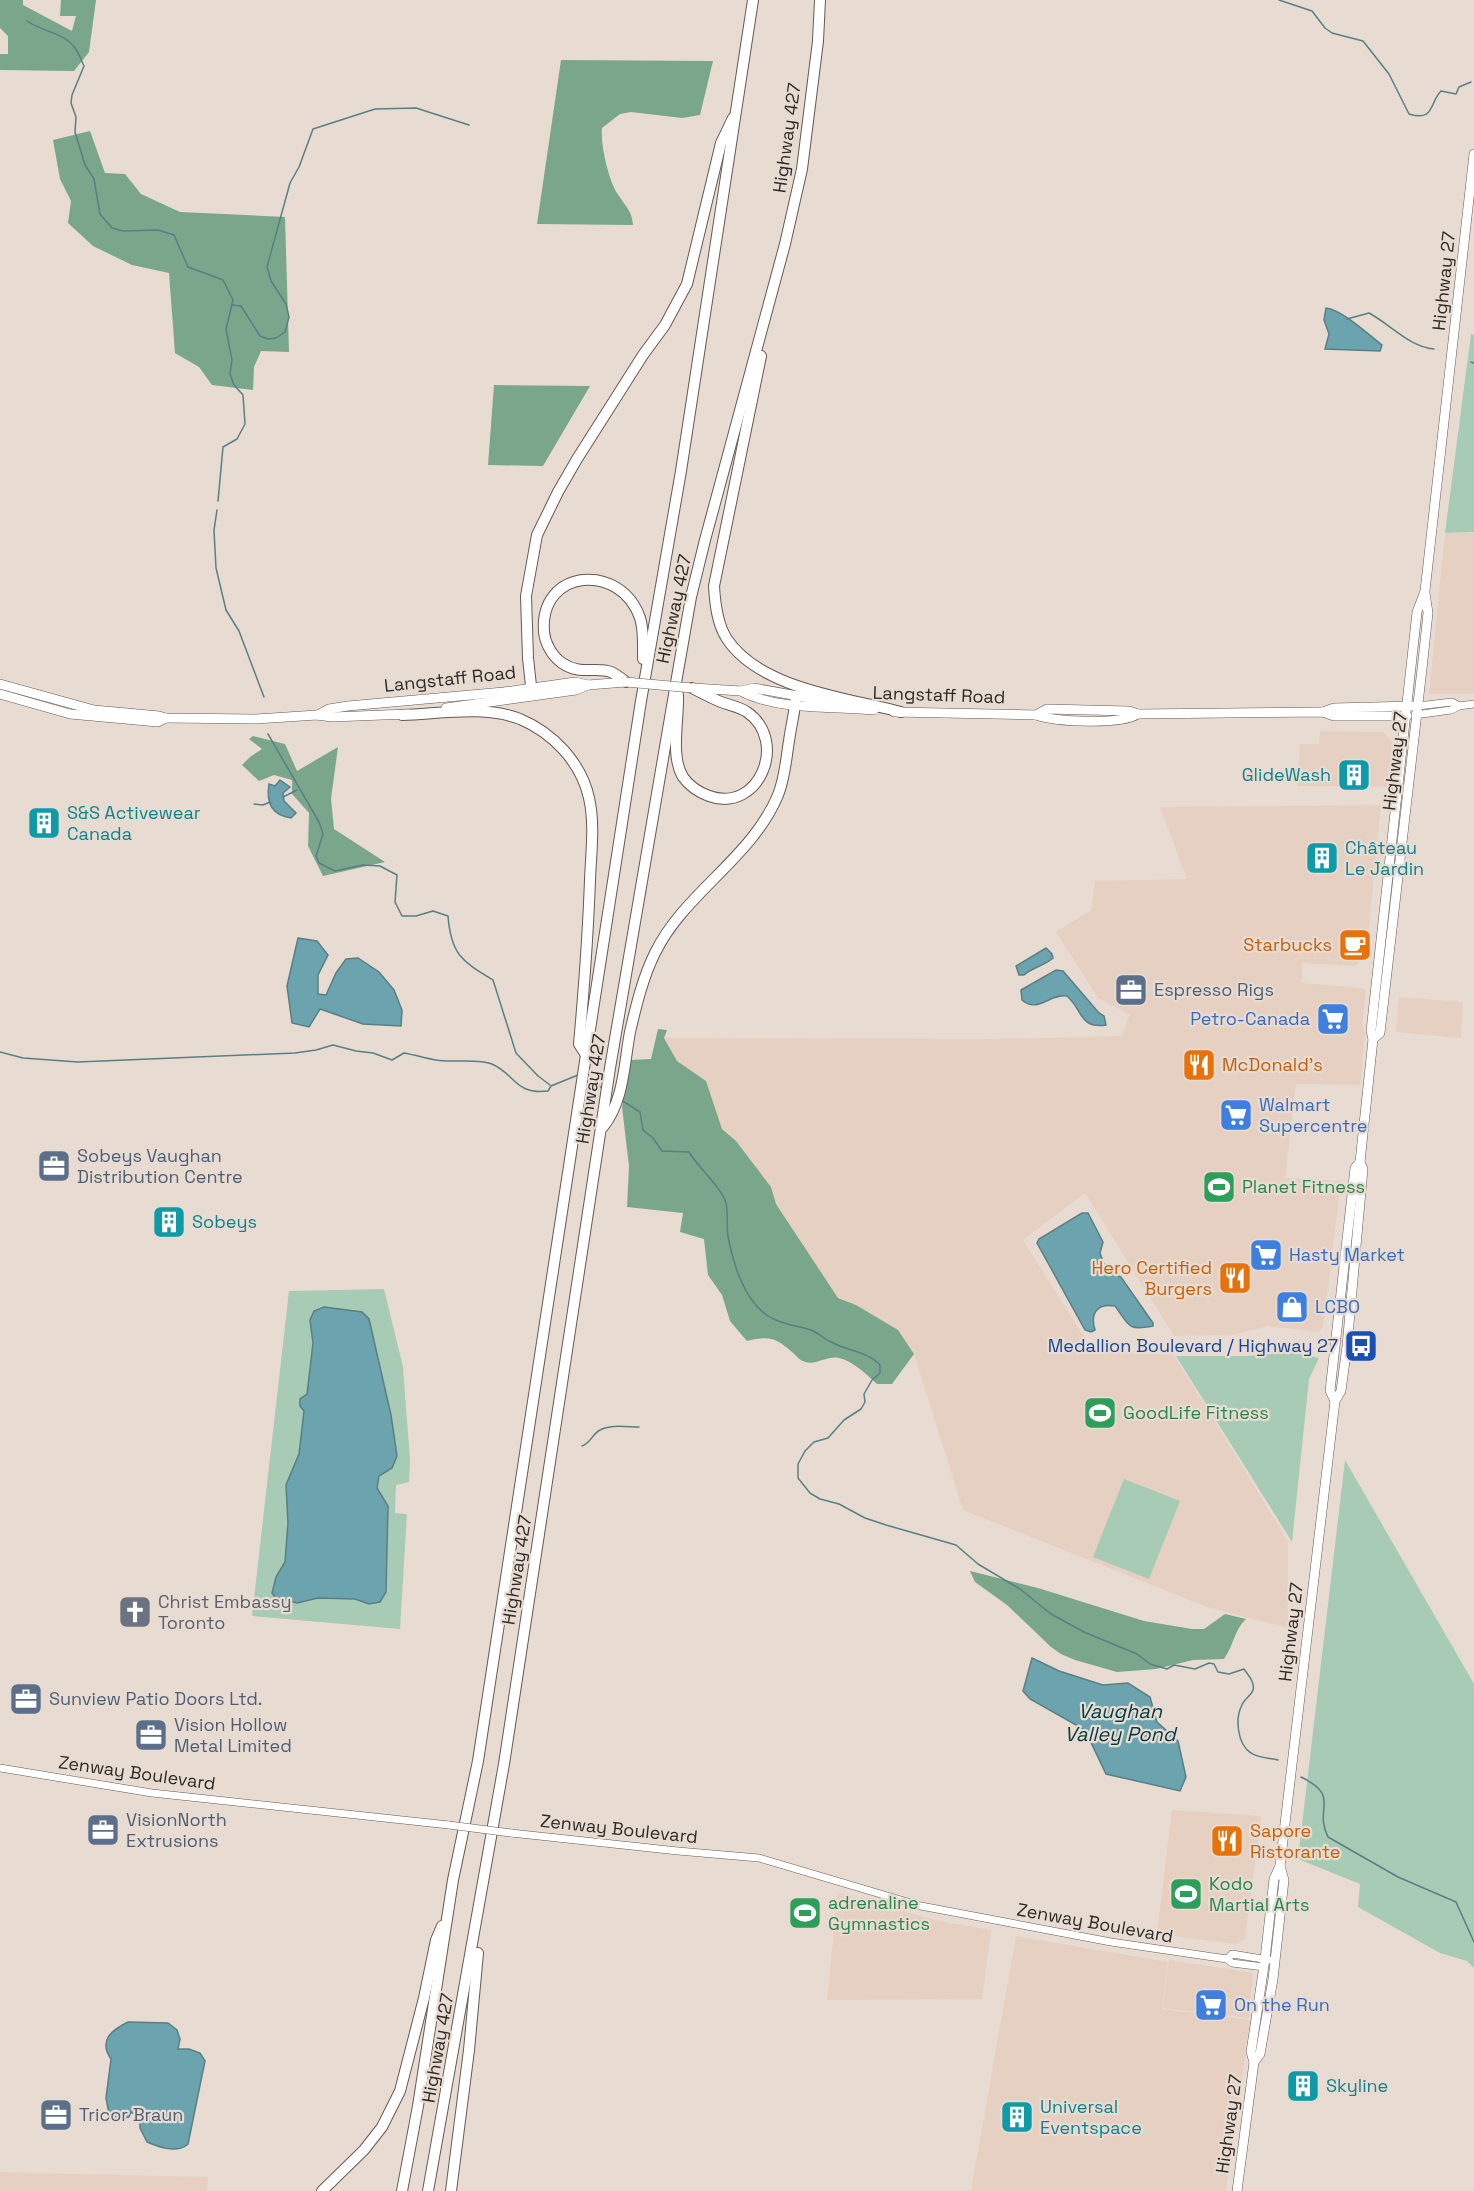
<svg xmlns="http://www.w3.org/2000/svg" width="1474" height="2191" viewBox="0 0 1474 2191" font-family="'Space Grotesk',sans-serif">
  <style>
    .commercial { fill: #e5d0c2 }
    .green { fill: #a8cbb6 }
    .forest { fill: #7aa68c }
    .water { fill: #6ba4ae; stroke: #597f85; stroke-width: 1.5 }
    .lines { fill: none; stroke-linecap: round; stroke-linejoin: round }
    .stream { stroke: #597f85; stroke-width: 1.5 }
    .minor-casing { stroke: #645a51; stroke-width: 8 }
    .major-casing { stroke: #645a51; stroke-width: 10 }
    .highway-casing { stroke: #645a51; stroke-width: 12 }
    .minor { stroke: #fff; stroke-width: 7 }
    .major { stroke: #fff; stroke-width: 9 }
    .highway { stroke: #fff; stroke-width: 10 }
    .minor-bridge-casing { stroke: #645a51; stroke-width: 8; stroke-linecap: butt }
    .major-bridge-casing { stroke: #645a51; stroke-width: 10; stroke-linecap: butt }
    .minor-bridge { stroke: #fff; stroke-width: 7 }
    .major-bridge { stroke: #fff; stroke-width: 9 }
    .labels { text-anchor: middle; stroke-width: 4.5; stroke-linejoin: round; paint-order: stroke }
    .street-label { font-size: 18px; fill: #2e2a26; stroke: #e8dcd2 }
    .culture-label { font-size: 18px; fill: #0d838f; stroke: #e8dcd2; text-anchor: start }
    .food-label { font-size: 18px; fill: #c56008; stroke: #e8dcd2; text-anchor: end }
    .service-label { font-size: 18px; fill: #4e5e75; stroke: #e8dcd2; text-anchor: start }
    .shop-label { font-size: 18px; fill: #366cbe; stroke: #e8dcd2; text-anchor: start }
    .leisure-label { font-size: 18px; fill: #27864d; stroke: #e8dcd2; text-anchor: start }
    .transit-label { font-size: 18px; fill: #164399; stroke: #e8dcd2; text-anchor: end }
    .worship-label { font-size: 18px; fill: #5b616d; stroke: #e8dcd2; text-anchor: start }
    .water-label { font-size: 20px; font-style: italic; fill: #033b43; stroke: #e8dcd2 }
  </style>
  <rect width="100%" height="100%" fill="#e8dcd2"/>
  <g class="commercial">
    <path d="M1445 533H1474V694H1429Z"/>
    <path d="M1320 731 1383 732 1392 742 1387 787 1297 786 1300 744H1319Z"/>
    <path d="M1381 805 1366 958 1354 966 1302 963V983L1363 988 1366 992 1362 1023 1365 1034 1360 1085 1296 1084 1285 1178 1341 1181 1323 1327 1319 1332 1268 1326 1233 1335 1174 1336 1085 1193 1023 1240 1093 1351 1174 1355 1288 1541V1628L1207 1607 963 1510 914 1354 908 1346 856 1305 838 1298 776 1204 771 1187 736 1141 722 1129 706 1081 677 1061 664 1038 990 1039 1122 1036 1130 1014 1098 998 1056 932 1091 910 1095 881 1187 879 1160 807Z"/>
    <path d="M1399 997 1463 1002 1461 1038 1396 1032Z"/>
    <path d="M1172 1810 1261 1816 1245 1939 1236 1944 1157 1934Z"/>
    <path d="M838 1893 939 1921 991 1930 982 1999 827 2000Z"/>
    <path d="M1016 1936 1168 1962 1162 2009 1250 2020 1226 2191H971Z"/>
    <path d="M1169 1960 1253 1973 1249 2018 1163 2008Z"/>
    <path d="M0 2172 208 2177 207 2191H0Z"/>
  </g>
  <g class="green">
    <path d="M1471 334 1474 335V532L1445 533Z"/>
    <path d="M384 1289 403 1367 410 1460 409 1482 396 1485 395 1513 407 1514 400 1629 252 1616 289 1291Z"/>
    <path d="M1291 1352 1319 1358 1309 1379 1292 1542 1176 1356H1246Z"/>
    <path d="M1345 1460 1474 1684V1968L1467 1961 1440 1953 1358 1907 1360 1884 1298 1859Z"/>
    <path d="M1124 1479 1180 1501 1149 1579 1093 1557Z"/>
  </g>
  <g class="forest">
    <path d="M0 0H23V5L72 31 76 16H60L61 0H96L89 52 74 71 0 70V54H8V36L0 28Z"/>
    <path d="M561 60 713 61 700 115 682 118 631 112 620 114 602 128C600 144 609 183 619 196 626 207 632 211 633 225L537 224Z"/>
    <path d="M90 131 105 173 125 174 141 194 180 212 285 217 289 352 261 351 254 367 253 390 212 385 199 367 175 353 169 273 132 265 93 246 68 223 71 201 60 179 53 140Z"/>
    <path d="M494 385 590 386 543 466 488 465Z"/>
    <path d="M253 736 285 744 297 771 338 747 331 799 334 829 385 862 323 876 308 846 309 813 292 794V780L274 775 259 781 242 765 250 757 262 749 249 739Z"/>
    <path d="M658 1029 667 1030 664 1038 677 1061 706 1081 722 1129 736 1141 771 1187 776 1204 838 1298 856 1305 898 1330 914 1354 892 1384H877C867 1375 853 1361 839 1358 827 1355 814 1367 803 1361 799 1360 796 1355 792 1352 775 1337 769 1336 747 1341L730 1321 722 1295 708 1275 704 1239 680 1232 683 1213 627 1207 629 1166 622 1107 631 1060 651 1059Z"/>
    <path d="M970 1571 1038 1588 1144 1621 1192 1629H1204L1225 1614 1246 1619C1234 1630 1234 1645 1224 1659L1193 1660 1156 1669 1117 1672 1075 1660 1061 1654 1051 1647 1007 1605 975 1582Z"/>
  </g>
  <g class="water">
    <path d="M1326 308C1342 310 1368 334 1382 345L1380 351 1325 349 1329 334 1324 320Z"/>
    <path d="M280 780 290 787 283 793 284 801 296 813 291 818C272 815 266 804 269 784L275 786Z"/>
    <path d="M298 938 317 941 328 955 318 975V994L326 995 336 973 346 959 358 958 379 972 394 990 402 1010 401 1026 363 1024 320 1009 309 1027 292 1023 287 986Z"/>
    <path d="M1046 948 1052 954 1053 958C1044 966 1033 967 1024 975H1019L1016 966Z"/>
    <path d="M1056 970 1063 971 1099 1013 1104 1016 1106 1025C1079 1029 1083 1010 1067 996 1050 993 1038 1014 1022 1000L1021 990Z"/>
    <path d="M1082 1213H1088L1103 1242 1100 1253 1106 1270 1121 1277 1153 1323V1326C1127 1331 1130 1326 1115 1306 1097 1303 1090 1313 1095 1330L1091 1332 1085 1330 1037 1243 1039 1239Z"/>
    <path d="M324 1307 362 1312 369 1319 391 1415 397 1456 392 1468 379 1476 377 1488 388 1506 386 1592 380 1602 369 1604 355 1599 318 1598 297 1603 275 1597 272 1593 276 1577 285 1562 288 1523 286 1485 299 1454 304 1411 300 1406V1399L307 1394 313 1343 310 1320 314 1311Z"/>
    <path d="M1032 1658 1059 1671 1103 1685 1128 1683 1150 1697 1157 1722 1178 1741 1186 1777 1180 1791 1106 1774 1085 1730 1030 1699 1023 1691Z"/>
    <path d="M128 2022 168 2023 177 2030 180 2039 178 2049H189L200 2053 205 2061 188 2144C177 2154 159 2147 147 2142L140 2128V2118L131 2112 129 2117 120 2120 109 2114 106 2098 111 2059C98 2040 112 2030 128 2022Z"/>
  </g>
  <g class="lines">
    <g class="stream">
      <path d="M1279 0 1312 11 1325 28 1332 33 1363 41 1389 74 1409 114C1435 122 1429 103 1441 91L1456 94 1459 87 1471 82"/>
      <path d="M27 21C41 31 65 33 75 48 79 53 81 60 84 66L72 95 71 103 76 117 75 132 85 165 94 179 100 214 112 228 123 231 158 230 174 235 188 267 223 280 233 300 226 329 232 360 230 374 234 385 243 395 245 424 237 439 223 447 218 501"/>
      <path d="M232 305 241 306 260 336 268 339 276 338 285 332 289 317 286 304 271 281 267 267 290 183 299 167 313 129 375 109 416 108 469 125"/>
      <path d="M1347 319 1369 313C1391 325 1410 347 1434 349"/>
      <path d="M1471 362 1474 363"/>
      <path d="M217 510 214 530 216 568 226 610 239 631 264 697"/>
      <path d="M268 734 319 822 323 834 316 856 319 863 335 871 363 865 380 866 397 875 395 902 402 916H416L433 911 448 916C451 955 462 961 493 980L516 1053 538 1076 550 1085"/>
      <path d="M283 797 297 790"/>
      <path d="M254 804 263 805 270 802"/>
      <path d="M0 1052 23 1058 78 1062 295 1053 316 1050 333 1045 356 1051 373 1053 392 1060 404 1053C415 1055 425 1058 436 1060 452 1063 478 1058 492 1064 515 1074 515 1095 548 1091L551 1086 578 1075"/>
      <path d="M588 1078 602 1088"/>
      <path d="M621 1100 640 1112 643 1130 653 1138 662 1151 689 1152C699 1169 717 1182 725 1200 729 1211 726 1225 728 1236 733 1263 742 1295 764 1313 777 1324 796 1325 811 1330 819 1333 824 1339 831 1342 847 1351 867 1351 880 1365V1373L872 1380 864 1394 865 1402 861 1409 844 1420 828 1438 814 1442 805 1451 798 1464V1478L810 1493 820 1499 839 1504 865 1518 886 1525 956 1545 978 1564 1020 1589 1051 1614 1084 1632 1137 1654 1150 1664 1167 1669 1174 1665 1195 1669 1209 1663 1214 1664 1218 1672 1229 1674 1244 1669C1248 1675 1255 1682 1253 1690 1251 1696 1244 1699 1242 1705 1235 1718 1237 1744 1251 1753 1258 1758 1270 1758 1278 1760"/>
      <path d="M582 1446C591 1443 592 1434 600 1430 610 1424 628 1427 639 1427"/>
      <path d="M1301 1777C1342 1797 1313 1808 1328 1837L1398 1877 1456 1902 1474 1942"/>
    </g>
    <defs>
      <g id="minor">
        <path d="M1418 706 1452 702 1459 706"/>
        <path d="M1415 715 1451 710 1459 706 1474 704"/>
        <path d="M0 1768 152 1793 449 1825"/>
        <path d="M511 1833 678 1851 759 1858 921 1906 1111 1942 1227 1959 1232 1963 1264 1967"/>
        <path d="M1227 1959 1232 1954 1275 1961"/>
      </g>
      <g id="major">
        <path d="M0 684 94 710 159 716 166 718 256 719 317 715 332 717 408 714"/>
        <path d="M693 688 741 691 754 688 831 702 841 707"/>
        <path d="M741 691C778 711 834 706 874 710"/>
        <path d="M0 694 70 714 158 722 166 718"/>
        <path d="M446 708 576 690 588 685"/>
        <path d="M894 712 1036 715C1057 722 1120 725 1138 714"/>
        <path d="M1323 712 1334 708 1413 706"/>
        <path d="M318 715 329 709 348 706 504 692 575 682 588 685 626 682"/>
        <path d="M1036 715 1047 709 1129 711 1138 714 1323 712 1334 716H1407"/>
        <path d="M1373 1039 1380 1033 1422 669 1428 613 1425 593"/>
        <path d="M1335 1401 1330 1391 1355 1168 1360 1162"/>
        <path d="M1254 2062 1260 2054 1273 1979 1284 1880 1280 1866"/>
        <path d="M1237 2191 1254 2062 1251 2052 1265 1959 1274 1879 1280 1866 1335 1401 1341 1391 1347 1346 1363 1169 1360 1162 1373 1039 1371 1031 1417 612 1425 591 1474 154"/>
      </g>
      <g id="highway">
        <path d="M761 356 714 586C715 603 717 624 727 639 760 689 848 698 901 712"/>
        <path d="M626 682C622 679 616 674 611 672 596 666 581 676 562 663 552 656 545 643 544 632 539 568 621 562 640 618 644 630 643 646 643 659"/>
        <path d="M532 695 528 658 526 596 537 535 558 492 577 459 643 355 665 325 687 284 721 143 733 118"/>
        <path d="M678 695C679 720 670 756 683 777 690 787 698 792 709 796 759 814 789 741 747 712 740 707 729 705 721 702 711 698 702 693 692 688"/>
        <path d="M402 715C439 714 484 705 520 719 553 733 581 762 589 798 595 824 591 853 590 880 588 935 584 989 579 1044L586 1055"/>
        <path d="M603 1127C624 1101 624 1064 630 1032 636 1006 643 977 655 953 684 893 752 858 778 795 785 778 786 759 789 741 791 726 795 711 796 696"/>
        <path d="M322 2191 364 2150 382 2127 400 2091 424 1998 436 1940 442 1926"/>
        <path d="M402 2191 418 2106 453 1880 478 1761 586 1055 641 701 681 471 753 0"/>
        <path d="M428 2191 504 1764 610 1068 677 677 691 597 705 540 785 244 802 169 818 41 820 0"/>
        <path d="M451 2191 469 2050 478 1953"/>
      </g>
    </defs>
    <use href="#minor" class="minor-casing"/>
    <use href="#major" class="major-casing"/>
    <use href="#highway" class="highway-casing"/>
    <use href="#minor" class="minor"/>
    <use href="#major" class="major"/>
    <use href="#highway" class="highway"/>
    <defs>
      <path id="minor-bridge" d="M449 1825 511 1833"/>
      <path id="major-bridge" d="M626 682 692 688"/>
    </defs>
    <use href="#minor-bridge" class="minor-bridge-casing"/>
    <use href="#major-bridge" class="major-bridge-casing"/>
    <use href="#minor-bridge" class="minor-bridge"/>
    <use href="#major-bridge" class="major-bridge"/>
  </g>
  <defs>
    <symbol id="building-square" viewBox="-11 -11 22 22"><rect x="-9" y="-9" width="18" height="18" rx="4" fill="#0f9aa8" stroke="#e8dcd2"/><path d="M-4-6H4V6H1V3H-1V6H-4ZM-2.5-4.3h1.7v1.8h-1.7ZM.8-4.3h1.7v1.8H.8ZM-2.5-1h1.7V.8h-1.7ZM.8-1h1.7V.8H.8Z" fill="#fff"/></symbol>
    <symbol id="cafe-square" viewBox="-11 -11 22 22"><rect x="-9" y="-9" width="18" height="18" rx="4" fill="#e8710a" stroke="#e8dcd2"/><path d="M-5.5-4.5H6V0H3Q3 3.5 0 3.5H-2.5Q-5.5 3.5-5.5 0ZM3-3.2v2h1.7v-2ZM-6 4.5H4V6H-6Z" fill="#fff"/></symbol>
    <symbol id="office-square" viewBox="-11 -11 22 22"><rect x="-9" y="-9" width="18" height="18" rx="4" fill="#5c6f8a" stroke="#e8dcd2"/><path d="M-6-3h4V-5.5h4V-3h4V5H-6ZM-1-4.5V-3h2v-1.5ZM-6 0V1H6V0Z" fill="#fff"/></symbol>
    <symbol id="supermarket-square" viewBox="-11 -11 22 22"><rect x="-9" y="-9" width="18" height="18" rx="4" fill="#3f7fe0" stroke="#e8dcd2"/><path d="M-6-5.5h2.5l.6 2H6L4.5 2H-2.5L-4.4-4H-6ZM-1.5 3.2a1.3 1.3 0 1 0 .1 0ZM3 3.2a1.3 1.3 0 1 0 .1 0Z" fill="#fff"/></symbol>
    <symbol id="restaurant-square" viewBox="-11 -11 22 22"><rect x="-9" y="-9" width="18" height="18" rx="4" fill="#e8710a" stroke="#e8dcd2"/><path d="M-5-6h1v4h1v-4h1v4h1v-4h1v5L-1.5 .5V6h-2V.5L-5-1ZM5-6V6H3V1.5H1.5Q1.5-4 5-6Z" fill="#fff"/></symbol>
    <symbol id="stadium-square" viewBox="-11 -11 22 22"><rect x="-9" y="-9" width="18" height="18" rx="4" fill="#2e9e5b" stroke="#e8dcd2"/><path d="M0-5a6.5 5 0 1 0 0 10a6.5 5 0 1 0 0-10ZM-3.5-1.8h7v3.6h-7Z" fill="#fff"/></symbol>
    <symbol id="shop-square" viewBox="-11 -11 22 22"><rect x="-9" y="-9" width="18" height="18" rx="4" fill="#3f7fe0" stroke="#e8dcd2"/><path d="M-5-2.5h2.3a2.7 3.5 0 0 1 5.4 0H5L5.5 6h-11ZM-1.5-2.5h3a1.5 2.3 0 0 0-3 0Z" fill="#fff"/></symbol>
    <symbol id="bus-square" viewBox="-11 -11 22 22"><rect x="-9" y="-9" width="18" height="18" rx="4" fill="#1a4fb4" stroke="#e8dcd2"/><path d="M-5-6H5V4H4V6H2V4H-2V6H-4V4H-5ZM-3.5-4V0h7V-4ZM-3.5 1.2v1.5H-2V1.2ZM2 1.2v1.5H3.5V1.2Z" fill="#fff"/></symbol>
    <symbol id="church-square" viewBox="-11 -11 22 22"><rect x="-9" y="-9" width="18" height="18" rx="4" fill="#6b7280" stroke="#e8dcd2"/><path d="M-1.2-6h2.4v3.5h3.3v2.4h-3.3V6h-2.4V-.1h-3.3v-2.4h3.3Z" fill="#fff"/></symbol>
  </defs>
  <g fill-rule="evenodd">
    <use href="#building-square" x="1335" y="756" width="38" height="38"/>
    <use href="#building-square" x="25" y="804" width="38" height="38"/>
    <use href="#building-square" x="1303" y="839" width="38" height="38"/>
    <use href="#cafe-square" x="1336" y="926" width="38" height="38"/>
    <use href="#office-square" x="1112" y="971" width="38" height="38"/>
    <use href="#supermarket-square" x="1314" y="1000" width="38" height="38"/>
    <use href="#restaurant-square" x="1180" y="1046" width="38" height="38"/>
    <use href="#supermarket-square" x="1217" y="1096" width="38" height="38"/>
    <use href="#office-square" x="35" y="1147" width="38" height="38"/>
    <use href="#stadium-square" x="1200" y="1168" width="38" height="38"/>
    <use href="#building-square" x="150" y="1203" width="38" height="38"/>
    <use href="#supermarket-square" x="1247" y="1236" width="38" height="38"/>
    <use href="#restaurant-square" x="1216" y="1259" width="38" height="38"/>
    <use href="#shop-square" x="1273" y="1288" width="38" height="38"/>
    <use href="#bus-square" x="1342" y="1327" width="38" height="38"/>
    <use href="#stadium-square" x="1081" y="1394" width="38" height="38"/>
    <use href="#church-square" x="116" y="1593" width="38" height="38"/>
    <use href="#office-square" x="7" y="1680" width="38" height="38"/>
    <use href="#office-square" x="132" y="1716" width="38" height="38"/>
    <use href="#office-square" x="84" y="1811" width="38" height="38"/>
    <use href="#restaurant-square" x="1208" y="1822" width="38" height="38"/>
    <use href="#stadium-square" x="1167" y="1875" width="38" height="38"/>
    <use href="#stadium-square" x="786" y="1894" width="38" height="38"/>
    <use href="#supermarket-square" x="1192" y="1986" width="38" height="38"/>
    <use href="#building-square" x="1284" y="2067" width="38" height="38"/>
    <use href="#office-square" x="37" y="2096" width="38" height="38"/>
    <use href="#building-square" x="998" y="2098" width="38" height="38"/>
  </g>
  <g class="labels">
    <g class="street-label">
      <text transform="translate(787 138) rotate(-82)" y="6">Highway 427</text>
      <text transform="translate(1444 281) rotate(-84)" y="6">Highway 27</text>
      <text transform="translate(674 609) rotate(-78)" y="6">Highway 427</text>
      <text transform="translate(450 679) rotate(-6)" y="6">Langstaff Road</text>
      <text transform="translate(939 695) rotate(2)" y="6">Langstaff Road</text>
      <text transform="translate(1395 761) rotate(-83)" y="6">Highway 27</text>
      <text transform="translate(591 1089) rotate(-81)" y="6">Highway 427</text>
      <text transform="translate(517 1570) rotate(-81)" y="6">Highway 427</text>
      <text transform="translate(1291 1632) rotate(-83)" y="6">Highway 27</text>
      <text transform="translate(137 1773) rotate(8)" y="6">Zenway Boulevard</text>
      <text transform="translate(619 1829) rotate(6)" y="6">Zenway Boulevard</text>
      <text transform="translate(1095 1923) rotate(10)" y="6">Zenway Boulevard</text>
      <text transform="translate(438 2048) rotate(-80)" y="6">Highway 427</text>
      <text transform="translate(1229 2124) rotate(-82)" y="6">Highway 27</text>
    </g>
    <g class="culture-label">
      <text x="1331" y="781" text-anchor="end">GlideWash</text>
      <text x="67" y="819">S&amp;S Activewear<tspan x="67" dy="21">Canada</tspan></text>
      <text x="1345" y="854">Château<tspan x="1345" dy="21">Le Jardin</tspan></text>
      <text x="192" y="1228">Sobeys</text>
      <text x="1326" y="2092">Skyline</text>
      <text x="1040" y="2113">Universal<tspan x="1040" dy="21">Eventspace</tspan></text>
    </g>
    <g class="food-label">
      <text x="1332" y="951">Starbucks</text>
      <text x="1222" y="1071" text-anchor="start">McDonald's</text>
      <text x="1212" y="1274">Hero Certified<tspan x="1212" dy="21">Burgers</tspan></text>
      <text x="1250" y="1837" text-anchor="start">Sapore<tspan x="1250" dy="21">Ristorante</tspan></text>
    </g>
    <g class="service-label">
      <text x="1154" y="996">Espresso Rigs</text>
      <text x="77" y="1162">Sobeys Vaughan<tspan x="77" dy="21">Distribution Centre</tspan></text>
      <text x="49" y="1705">Sunview Patio Doors Ltd.</text>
      <text x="174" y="1731">Vision Hollow<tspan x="174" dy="21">Metal Limited</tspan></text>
      <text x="126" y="1826">VisionNorth<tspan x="126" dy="21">Extrusions</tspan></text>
      <text x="79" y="2121">Tricor Braun</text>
    </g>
    <g class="shop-label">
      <text x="1310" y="1025" text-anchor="end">Petro-Canada</text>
      <text x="1259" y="1111">Walmart<tspan x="1259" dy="21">Supercentre</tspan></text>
      <text x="1289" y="1261">Hasty Market</text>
      <text x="1315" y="1313">LCBO</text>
      <text x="1234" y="2011">On the Run</text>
    </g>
    <g class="leisure-label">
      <text x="1242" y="1193">Planet Fitness</text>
      <text x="1123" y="1419">GoodLife Fitness</text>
      <text x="1209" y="1890">Kodo<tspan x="1209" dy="21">Martial Arts</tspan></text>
      <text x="828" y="1909">adrenaline<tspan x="828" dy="21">Gymnastics</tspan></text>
    </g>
    <g class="transit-label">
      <text x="1338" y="1352">Medallion Boulevard / Highway 27</text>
    </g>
    <g class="worship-label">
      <text x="158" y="1608">Christ Embassy<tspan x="158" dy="21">Toronto</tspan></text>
    </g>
    <g class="water-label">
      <text x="1120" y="1718">Vaughan<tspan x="1120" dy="23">Valley Pond</tspan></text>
    </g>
  </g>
</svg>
